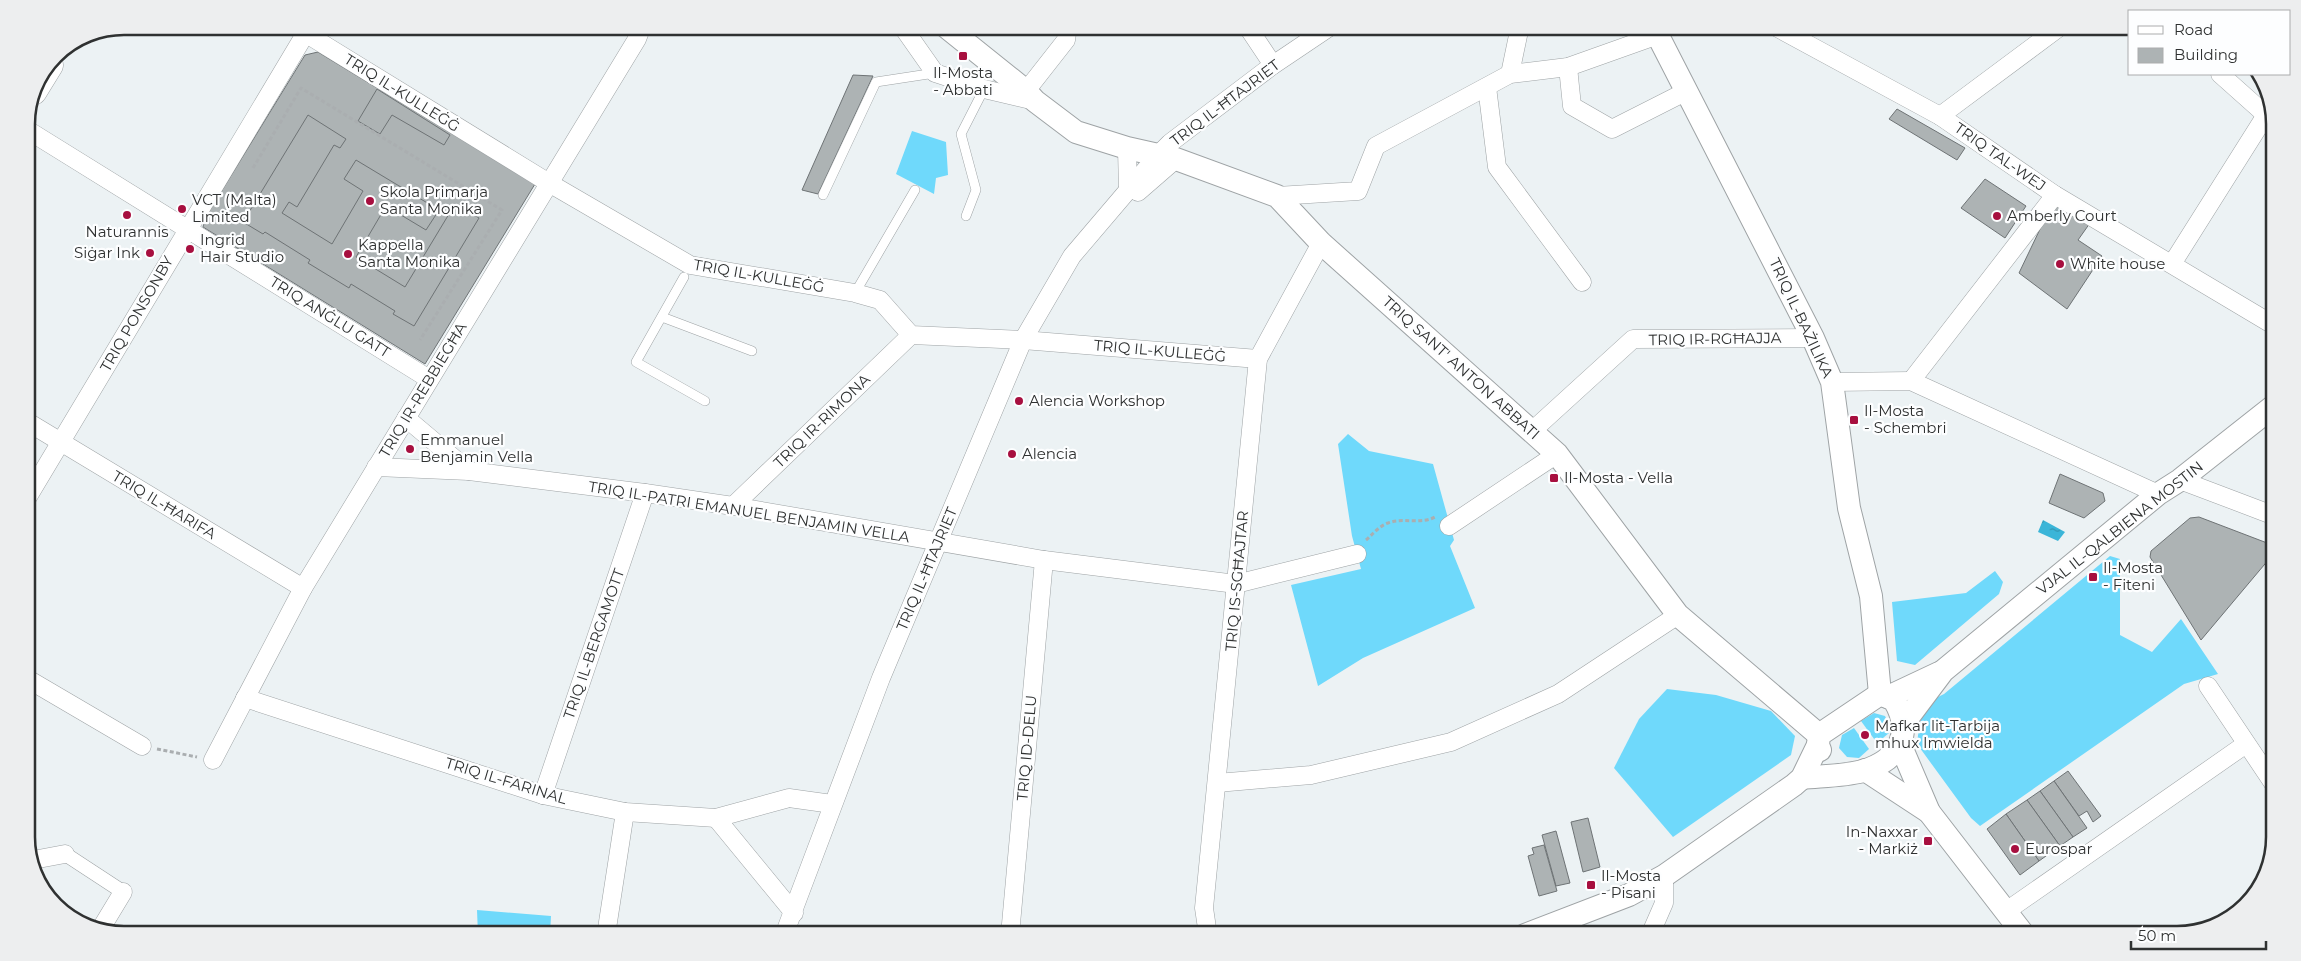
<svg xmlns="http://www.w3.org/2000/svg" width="2301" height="961" viewBox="0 0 2301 961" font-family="Montserrat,sans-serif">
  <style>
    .grass { fill: #6fd9fb }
    .water { fill: url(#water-ripples) }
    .building { fill: #adb3b4; stroke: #6e7375 }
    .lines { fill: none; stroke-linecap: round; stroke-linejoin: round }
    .service-casing { stroke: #9ea3a5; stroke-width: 10 }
    .pedestrian-casing { stroke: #9ea3a5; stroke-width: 15 }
    .minor-casing { stroke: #9ea3a5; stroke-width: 19 }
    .tertiary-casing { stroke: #9ea3a5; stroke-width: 24 }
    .primary-casing { stroke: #9ea3a5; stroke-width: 29 }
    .path { stroke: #aaaeb0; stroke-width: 3; stroke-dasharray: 4 2.5; stroke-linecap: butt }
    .service { stroke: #fff; stroke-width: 9 }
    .pedestrian { stroke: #fff; stroke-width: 14 }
    .minor { stroke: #fff; stroke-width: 18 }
    .tertiary { stroke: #fff; stroke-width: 22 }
    .primary { stroke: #fff; stroke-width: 28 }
    .poi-dot { fill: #a70f3f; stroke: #fdfeff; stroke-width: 2 }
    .labels { text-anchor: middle; stroke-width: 4.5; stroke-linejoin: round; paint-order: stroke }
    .poi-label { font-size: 15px; fill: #2f3131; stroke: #fdfeff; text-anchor: start }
    .street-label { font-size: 15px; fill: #2f3131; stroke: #fdfeff }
    .rim { fill: none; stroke: #2f3131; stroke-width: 2.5 }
  </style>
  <defs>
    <pattern id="water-ripples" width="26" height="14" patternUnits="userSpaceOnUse" patternTransform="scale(1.25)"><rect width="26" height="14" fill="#3bb5d8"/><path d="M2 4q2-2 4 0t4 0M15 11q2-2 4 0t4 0" fill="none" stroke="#3294b0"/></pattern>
  </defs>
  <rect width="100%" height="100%" fill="#ecf2f4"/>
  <g class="grass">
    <path d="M912 131 946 142 948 175 936 178 934 194 896 174Z"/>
    <path d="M1348 434 1369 451 1433 464 1454 540 1450 546 1475 608 1363 658 1318 686 1291 585 1361 569 1352 536 1338 444Z"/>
    <path d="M2110 556 2120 559V635L2152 652 2181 619 2218 674 2184 684 1980 826 1971 818 1917 744C1920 721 1921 705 1944 694Z"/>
    <path d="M1995 571 2003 582 1999 594 1915 665 1897 661 1892 602 1966 593Z"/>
    <path d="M1667 689 1716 695 1771 711 1795 736 1791 755 1673 837 1614 768 1639 719Z"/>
    <path d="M1874 713 1885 716 1889 724V733L1877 743 1861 721Z"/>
    <path d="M1854 728 1869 749 1859 758 1847 757 1839 748 1842 735Z"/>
    <path d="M477 910 551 916 550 935H478Z"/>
  </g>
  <path class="water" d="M2043 520 2065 532 2058 541 2038 532Z"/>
  <g class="building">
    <path d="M318 52 535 184 425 364 203 227 205 218 305 55Z"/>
    <path d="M853 75 873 76 818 194 802 190Z"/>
    <path d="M377 89 450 135 444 145 392 115 380 134 358 121Z"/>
    <path d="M1897 109 1965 148 1957 160 1889 119Z"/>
    <path d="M308 115 346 139 340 148 334 145 297 207 289 202 282 213 332 244 363 191 344 179 356 160 439 210 426 230 386 206 356 257 405 287 455 204 479 218 414 326 393 314 395 311 351 284 349 288 308 263 310 260 265 232 263 234 243 222Z"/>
    <path d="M1985 179 2026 206 2005 238 1961 208Z"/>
    <path d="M2053 202 2090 223 2078 240 2102 256 2067 309 2019 273Z"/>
    <path d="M2060 474 2103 493 2105 501 2084 518 2049 503Z"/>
    <path d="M2199 517 2275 546V552L2201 640 2150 557 2151 551 2190 518Z"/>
    <path d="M2068 771 2101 816 2093 822 2087 811 2079 816 2054 781Z"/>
    <path d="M2054 781 2087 828 2073 837 2040 791Z"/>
    <path d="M2040 791 2073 837 2060 846 2027 800Z"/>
    <path d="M2027 800 2060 846 2039 861 2006 814Z"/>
    <path d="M2006 814 2039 861 2020 875 1987 829Z"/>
    <path d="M1588 818 1600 867 1583 872 1571 822Z"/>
    <path d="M1556 831 1570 883 1556 886 1542 835Z"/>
    <path d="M1544 845 1557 891 1539 896 1528 856 1534 854 1532 848Z"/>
  </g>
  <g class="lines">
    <defs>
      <g id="service">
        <path d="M823 195 876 82 935 73"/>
        <path d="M966 216 976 190 961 134 984 89"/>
        <path d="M684 277 636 362 705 401"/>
        <path d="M855 293 915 190"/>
        <path d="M662 317 752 351"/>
      </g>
      <path id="pedestrian" d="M65 854 123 892"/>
      <g id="minor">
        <path d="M902 26 935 73 984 89 1035 101"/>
        <path d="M1247 26 1273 65"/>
        <path d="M1774 26 1940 116 2055 195 2275 326"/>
        <path d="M305 33 549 183 690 265 855 293 880 300 911 335 1023 340 1258 359"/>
        <path d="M1568 67 1572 106 1612 129 1687 91"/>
        <path d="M1510 74 1520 26"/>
        <path d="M2220 74 2266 115"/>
        <path d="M1487 87 1497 167 1582 282"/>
        <path d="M1026 91 1066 40 1068 26"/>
        <path d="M1940 116 2061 26"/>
        <path d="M26 129 429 379"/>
        <path d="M1127 148 1128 191"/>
        <path d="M1138 192 1176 159"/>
        <path d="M1277 196 1358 191 1376 146 1510 74 1568 67 1658 35"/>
        <path d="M2172 264 2271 107"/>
        <path d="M1911 381 2055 195"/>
        <path d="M1832 382 1911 381 2158 494"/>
        <path d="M406 418 469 471"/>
        <path d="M26 421 303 588"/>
        <path d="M1532 431 1633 339 1813 338"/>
        <path d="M376 467 469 471 645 493 733 506 1044 560 1236 584 1357 554"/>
        <path d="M2180 480 2275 516"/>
        <path d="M26 500 310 26"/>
        <path d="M733 506 911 335"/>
        <path d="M1449 526 1557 454"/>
        <path d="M26 678 142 746"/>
        <path d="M2208 686 2275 786"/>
        <path d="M245 698 543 795 625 812 716 818 789 798 832 804"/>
        <path d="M213 760 303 588 637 39 642 26"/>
        <path d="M1217 783 1311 775 1451 742 1558 694 1678 615"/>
        <path d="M543 795 645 493"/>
        <path d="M716 818 794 913"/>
        <path d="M33 860 65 854"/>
        <path d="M2005 912 2246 744"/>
        <path d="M100 930 123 892"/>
        <path d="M606 935 625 812"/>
        <path d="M784 935 881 678 1023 340 1072 256 1158 155 1170 143 1273 65 1331 26"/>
        <path d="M1010 935 1044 560"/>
        <path d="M1208 935 1204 908 1258 359 1321 243"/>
        <path d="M1650 935 1664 903V876"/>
      </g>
      <g id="tertiary">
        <path d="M945 26 1026 91 1035 101 1076 132 1127 148 1176 159 1277 196 1321 243 1557 454 1678 615 1819 735"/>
        <path d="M1653 26 1813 338 1832 382 1849 508 1871 596 1880 694"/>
        <path d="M1888 697 1939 673"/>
        <path d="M1904 723 1943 671 2158 494 2180 480 2275 405"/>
        <path d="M1900 744 1929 812 2024 935"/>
        <path d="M1820 750 1818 745 1819 735 1880 694"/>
        <path d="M1865 770 1929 812"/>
        <path d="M1802 778C1822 776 1844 776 1863 771 1899 760 1914 733 1894 700L1880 694"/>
        <path d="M1525 935 1629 895 1664 876 1794 785 1802 778 1818 745"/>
      </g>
      <path id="primary" d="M33 91 49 65"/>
    </defs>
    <use href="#service" class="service-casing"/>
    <use href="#pedestrian" class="pedestrian-casing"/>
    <use href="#minor" class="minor-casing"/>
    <use href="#tertiary" class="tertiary-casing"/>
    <use href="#primary" class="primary-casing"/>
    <g class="path">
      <path d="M253 168 301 88 502 210 420 340"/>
      <path d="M1366 540C1373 534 1379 526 1388 523 1404 517 1420 525 1435 517"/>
      <path d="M157 749 197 757"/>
    </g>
    <use href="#service" class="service"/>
    <use href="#pedestrian" class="pedestrian"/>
    <use href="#minor" class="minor"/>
    <use href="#tertiary" class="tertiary"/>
    <use href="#primary" class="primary"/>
  </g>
  <g class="poi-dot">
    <rect x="958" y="51" width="10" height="10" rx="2.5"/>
    <circle cx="370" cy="201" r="5"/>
    <circle cx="182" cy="209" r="5"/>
    <circle cx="127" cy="215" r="5"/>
    <circle cx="1997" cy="216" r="5"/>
    <circle cx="190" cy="249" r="5"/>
    <circle cx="150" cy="253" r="5"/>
    <circle cx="348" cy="254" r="5"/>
    <circle cx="2060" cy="264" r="5"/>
    <circle cx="1019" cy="401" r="5"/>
    <rect x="1849" y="415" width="10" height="10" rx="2.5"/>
    <circle cx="410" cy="449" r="5"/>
    <circle cx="1012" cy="454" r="5"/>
    <rect x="1549" y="473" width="10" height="10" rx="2.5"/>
    <rect x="2088" y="572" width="10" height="10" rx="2.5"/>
    <circle cx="1865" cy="735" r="5"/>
    <rect x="1923" y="836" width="10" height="10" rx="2.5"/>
    <circle cx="2015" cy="849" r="5"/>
    <rect x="1586" y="880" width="10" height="10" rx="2.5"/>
  </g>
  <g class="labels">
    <g class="poi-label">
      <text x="963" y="78" text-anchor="middle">Il-Mosta<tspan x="963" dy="17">- Abbati</tspan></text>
      <text x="380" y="197">Skola Primarja<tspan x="380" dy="17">Santa Monika</tspan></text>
      <text x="192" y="205">VCT (Malta)<tspan x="192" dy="17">Limited</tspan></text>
      <text x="2007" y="221">Amberly Court</text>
      <text x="127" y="237" text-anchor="middle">Naturannis</text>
      <text x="200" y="245">Ingrid<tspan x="200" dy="17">Hair Studio</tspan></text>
      <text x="358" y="250">Kappella<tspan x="358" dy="17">Santa Monika</tspan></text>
      <text x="140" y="258" text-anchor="end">Siġar Ink</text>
      <text x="2070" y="269">White house</text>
      <text x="1029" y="406">Alencia Workshop</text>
      <text x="1864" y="416">Il-Mosta<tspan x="1864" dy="17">- Schembri</tspan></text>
      <text x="420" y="445">Emmanuel<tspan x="420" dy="17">Benjamin Vella</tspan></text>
      <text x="1022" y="459">Alencia</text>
      <text x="1564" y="483">Il-Mosta - Vella</text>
      <text x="2103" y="573">Il-Mosta<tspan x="2103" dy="17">- Fiteni</tspan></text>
      <text x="1875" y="731">Mafkar lit-Tarbija<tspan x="1875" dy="17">mhux Imwielda</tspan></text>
      <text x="1918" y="837" text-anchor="end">In-Naxxar<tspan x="1918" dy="17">- Markiż</tspan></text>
      <text x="2025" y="854">Eurospar</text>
      <text x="1601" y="881">Il-Mosta<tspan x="1601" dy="17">- Pisani</tspan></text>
    </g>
    <g class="street-label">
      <text transform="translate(402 93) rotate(32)" y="5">TRIQ IL-KULLEĠĠ</text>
      <text transform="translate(1225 103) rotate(-37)" y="5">TRIQ IL-ĦTAJRIET</text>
      <text transform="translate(2000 157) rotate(35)" y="5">TRIQ TAL-WEJ</text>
      <text transform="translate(759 276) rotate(10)" y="5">TRIQ IL-KULLEĠĠ</text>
      <text transform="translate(137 314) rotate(-60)" y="5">TRIQ PONSONBY</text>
      <text transform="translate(330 317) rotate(32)" y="5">TRIQ ANĠLU GATT</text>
      <text transform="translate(1801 318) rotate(65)" y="5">TRIQ IL-BAŻILIKA</text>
      <text transform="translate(1715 339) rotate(-1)" y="5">TRIQ IR-RGĦAJJA</text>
      <text transform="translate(1160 351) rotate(5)" y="5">TRIQ IL-KULLEĠĠ</text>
      <text transform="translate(1461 368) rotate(42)" y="5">TRIQ SANT' ANTON ABBATI</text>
      <text transform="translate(423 390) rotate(-59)" y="5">TRIQ IR-REBBIEGĦA</text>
      <text transform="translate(822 421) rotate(-44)" y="5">TRIQ IR-RIMONA</text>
      <text transform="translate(164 505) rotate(31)" y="5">TRIQ IL-ĦARIFA</text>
      <text transform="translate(749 512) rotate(9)" y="5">TRIQ IL-PATRI EMANUEL BENJAMIN VELLA</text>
      <text transform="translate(2120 528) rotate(-38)" y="5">VJAL IL-QALBIENA MOSTIN</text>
      <text transform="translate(927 569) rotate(-67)" y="5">TRIQ IL-ĦTAJRIET</text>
      <text transform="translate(1237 581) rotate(-85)" y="5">TRIQ IS-SGĦAJTAR</text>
      <text transform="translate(594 644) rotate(-71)" y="5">TRIQ IL-BERGAMOTT</text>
      <text transform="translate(1027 748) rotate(-85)" y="5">TRIQ ID-DELU</text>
      <text transform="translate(506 781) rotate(17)" y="5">TRIQ IL-FARINAL</text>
    </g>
  </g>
  <path d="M0 0H2301V961H0ZM124 35H2177A89 89 0 0 1 2266 124V837A89 89 0 0 1 2177 926H124A89 89 0 0 1 35 837V124A89 89 0 0 1 124 35Z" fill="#edeeef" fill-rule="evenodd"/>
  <path class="rim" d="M124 35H2177A89 89 0 0 1 2266 124V837A89 89 0 0 1 2177 926H124A89 89 0 0 1 35 837V124A89 89 0 0 1 124 35Z"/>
  <rect x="2128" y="10" width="162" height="65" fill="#fdfeff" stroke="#abacad"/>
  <rect x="2138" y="26" width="25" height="8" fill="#ffffff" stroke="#abacad"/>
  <text x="2174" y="35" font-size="15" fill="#2f3131">Road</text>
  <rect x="2138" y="48" width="25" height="15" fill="#adb3b4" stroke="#abacad"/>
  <text x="2174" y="60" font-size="15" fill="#2f3131">Building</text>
  <path d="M2131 941v8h135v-8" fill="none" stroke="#2f3131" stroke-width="2.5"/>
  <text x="2138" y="941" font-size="15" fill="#2f3131" stroke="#fdfeff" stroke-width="4" paint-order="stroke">50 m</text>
</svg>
